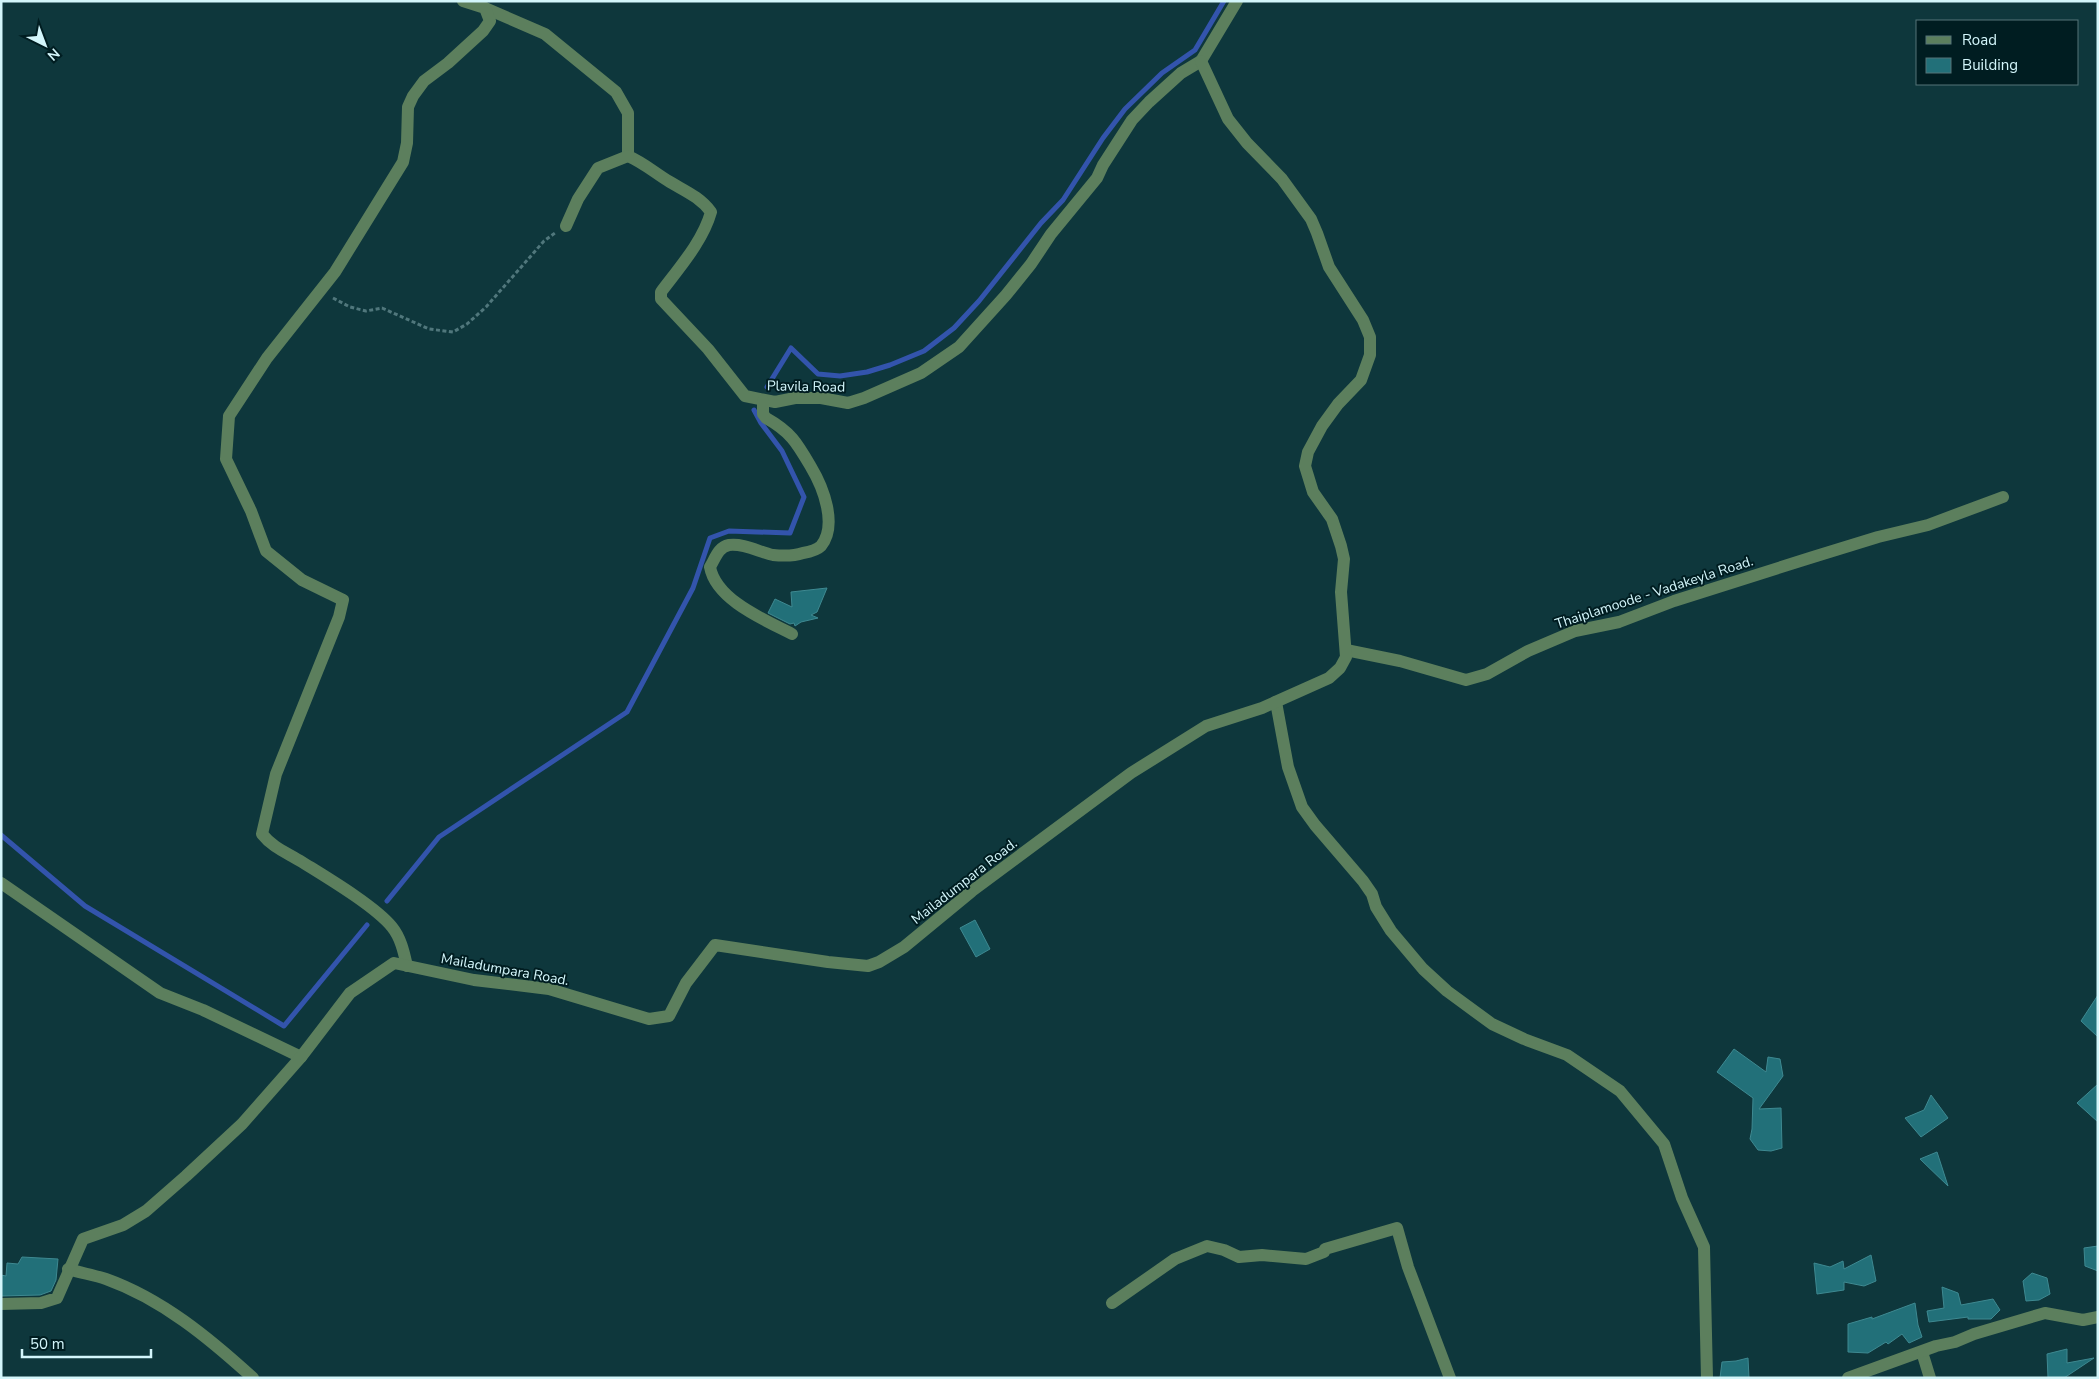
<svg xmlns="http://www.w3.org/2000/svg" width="2099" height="1379" viewBox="0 0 2099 1379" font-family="'Nunito Sans',sans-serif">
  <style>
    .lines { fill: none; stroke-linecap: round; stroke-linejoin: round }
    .stream { stroke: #3354ac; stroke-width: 5 }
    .building { fill: #227079; stroke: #3e8991 }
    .path { stroke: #50777c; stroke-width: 3; stroke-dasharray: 4 2.5; stroke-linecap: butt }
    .minor { stroke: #5c7f5d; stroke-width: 12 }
    .labels { text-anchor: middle; stroke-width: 4; stroke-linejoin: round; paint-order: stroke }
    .street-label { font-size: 14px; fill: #d3f6fb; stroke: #001d21 }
  </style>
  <rect width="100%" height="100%" fill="#0e373c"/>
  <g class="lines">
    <g class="stream">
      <path d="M767 387 791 348 818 374 840 376 867 372 890 365 924 351 954 328 979 301 1041 223 1063 200 1103 138 1125 109 1162 73 1195 50 1224 1"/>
      <path d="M1 835 85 906 284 1026 367 925"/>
      <path d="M387 901 439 837 627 712 693 588 710 538 729 531 790 533 804 497 782 451 761 423 754 410"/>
    </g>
  </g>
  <g class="building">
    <path d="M827 588 817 612 811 615 818 618 801 622 795 626 794 623 790 624 768 613 775 599 792 607 791 592Z"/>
    <path d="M975 920 990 949 976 957 960 928Z"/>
    <path d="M2098 995V1037L2081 1021Z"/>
    <path d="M1734 1049 1766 1072 1768 1057 1780 1059 1783 1076 1759 1109 1781 1108 1782 1148 1771 1151 1758 1150 1750 1139 1752 1129 1753 1098 1717 1072Z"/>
    <path d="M2098 1084V1122L2077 1103Z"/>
    <path d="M1931 1095 1948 1118 1921 1137 1905 1118 1924 1110Z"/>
    <path d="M1937 1152 1948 1186 1920 1159Z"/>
    <path d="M2098 1246V1271L2085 1266 2084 1248Z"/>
    <path d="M1871 1255 1876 1281 1864 1286 1844 1282V1290L1817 1294 1814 1263 1830 1267 1843 1261 1844 1269Z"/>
    <path d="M22 1257 58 1259 56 1280 51 1291 40 1295 1 1296V1275L6 1276 7 1263 18 1264Z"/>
    <path d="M2032 1273 2047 1278 2050 1294 2039 1300 2026 1301 2023 1281Z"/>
    <path d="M1942 1287 1958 1293 1961 1305 1993 1299 2000 1310 1991 1319H1968V1317L1929 1322 1927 1311 1944 1308Z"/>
    <path d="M1915 1303 1918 1325 1922 1337 1909 1343 1902 1334 1888 1344 1886 1342 1868 1353 1848 1352V1324L1872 1317V1319Z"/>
    <path d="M2067 1349V1363L2094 1358 2064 1378H2048L2047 1354Z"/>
    <path d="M1748 1358 1749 1378H1720L1722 1362 1736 1361Z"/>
  </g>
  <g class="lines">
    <path class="path" d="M333 298 350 307 366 311 382 308 429 329 453 332 467 324 486 307 544 241 555 233"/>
    <g class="minor">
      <path d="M485 8 545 34 616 92 628 113V156"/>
      <path d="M566 226 578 199 598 168 628 156C644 163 655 173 670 182 685 191 700 197 711 212 703 241 679 268 661 292V299L708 349 745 396 775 402 795 398H821L848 403 864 398 921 373 959 347 1006 295 1031 264 1051 234 1097 178 1103 165 1132 120 1149 102 1181 73 1201 61 1237 1"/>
      <path d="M763 401V414L766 418C791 432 797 443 811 467 823 487 838 525 821 546 817 550 809 552 803 553 794 556 783 556 773 555 759 552 744 543 729 545 718 547 715 559 710 567 716 600 765 620 792 634"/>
      <path d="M1346 650 1400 661 1466 680 1487 674 1528 651 1575 631 1619 622 1674 601 1813 557 1878 537 1928 525 2003 497"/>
      <path d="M1276 702 1288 767 1302 807 1315 825 1363 881 1372 894 1376 907 1391 931 1423 969 1447 991 1492 1024 1524 1039 1567 1055 1620 1091 1664 1144 1682 1198 1704 1247 1707 1378"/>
      <path d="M1 883 160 993 203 1010 301 1057"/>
      <path d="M407 966C404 953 401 938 392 927 375 906 326 877 302 862 288 853 273 848 262 834L276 774 339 617 343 600 302 580 266 551 251 511 226 459 229 416 267 358 335 272 403 162 407 143 408 107 413 96 424 81 448 63 483 31 490 21 485 8 463 1"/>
      <path d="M68 1269C81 1273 94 1275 106 1279 162 1299 209 1338 253 1378"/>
      <path d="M1112 1303 1175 1259 1207 1246 1224 1250 1239 1257 1262 1255 1306 1259 1324 1252 1325 1249 1397 1228 1408 1267 1450 1378"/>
      <path d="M1 1304 41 1303 57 1298 83 1239 123 1225 146 1211 186 1176 242 1124 301 1057 350 993 394 963 474 980 549 989 649 1019 669 1016 686 983 715 945 828 962 868 966 879 962 904 947 972 891 1131 773 1206 726 1262 708 1329 678 1340 668 1346 657 1341 592 1344 559 1341 546 1332 519 1313 492 1305 466 1308 452 1322 426 1338 404 1361 380 1370 355V337L1363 320 1329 267 1317 233 1311 219 1282 179 1247 143 1228 119 1201 61"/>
      <path d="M1922 1352 1930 1378"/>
      <path d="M1848 1378 1936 1346 1955 1342 1974 1334 2045 1313 2083 1320 2098 1317"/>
    </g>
  </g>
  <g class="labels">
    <g class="street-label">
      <text transform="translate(806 386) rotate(1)" y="5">Plavila Road</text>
      <text transform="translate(1654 592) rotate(-18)" y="5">Thaiplamoode - Vadakeyla Road.</text>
      <text transform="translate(964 881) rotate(-38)" y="5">Mailadumpara Road.</text>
      <text transform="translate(505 969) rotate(10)" y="5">Mailadumpara Road.</text>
    </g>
  </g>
  <rect width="2099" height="1379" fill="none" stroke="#d3f6fb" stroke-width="5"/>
  <rect x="1916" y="20" width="162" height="65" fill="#001d21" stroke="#547478"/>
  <rect x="1926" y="36" width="25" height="8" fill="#5c7f5d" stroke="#547478"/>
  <text x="1962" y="45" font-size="15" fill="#d3f6fb">Road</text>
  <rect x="1926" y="58" width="25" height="15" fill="#227079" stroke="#547478"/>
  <text x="1962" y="70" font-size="15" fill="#d3f6fb">Building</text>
  <g transform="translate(45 45) rotate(138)" stroke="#001d21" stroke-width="4" paint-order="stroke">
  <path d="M0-4L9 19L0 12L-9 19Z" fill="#d3f6fb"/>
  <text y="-8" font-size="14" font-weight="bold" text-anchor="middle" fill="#d3f6fb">N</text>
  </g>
  <path d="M22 1349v8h129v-8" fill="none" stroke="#d3f6fb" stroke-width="2.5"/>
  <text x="30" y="1349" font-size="15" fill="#d3f6fb" stroke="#001d21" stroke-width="4" paint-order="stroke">50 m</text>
</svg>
